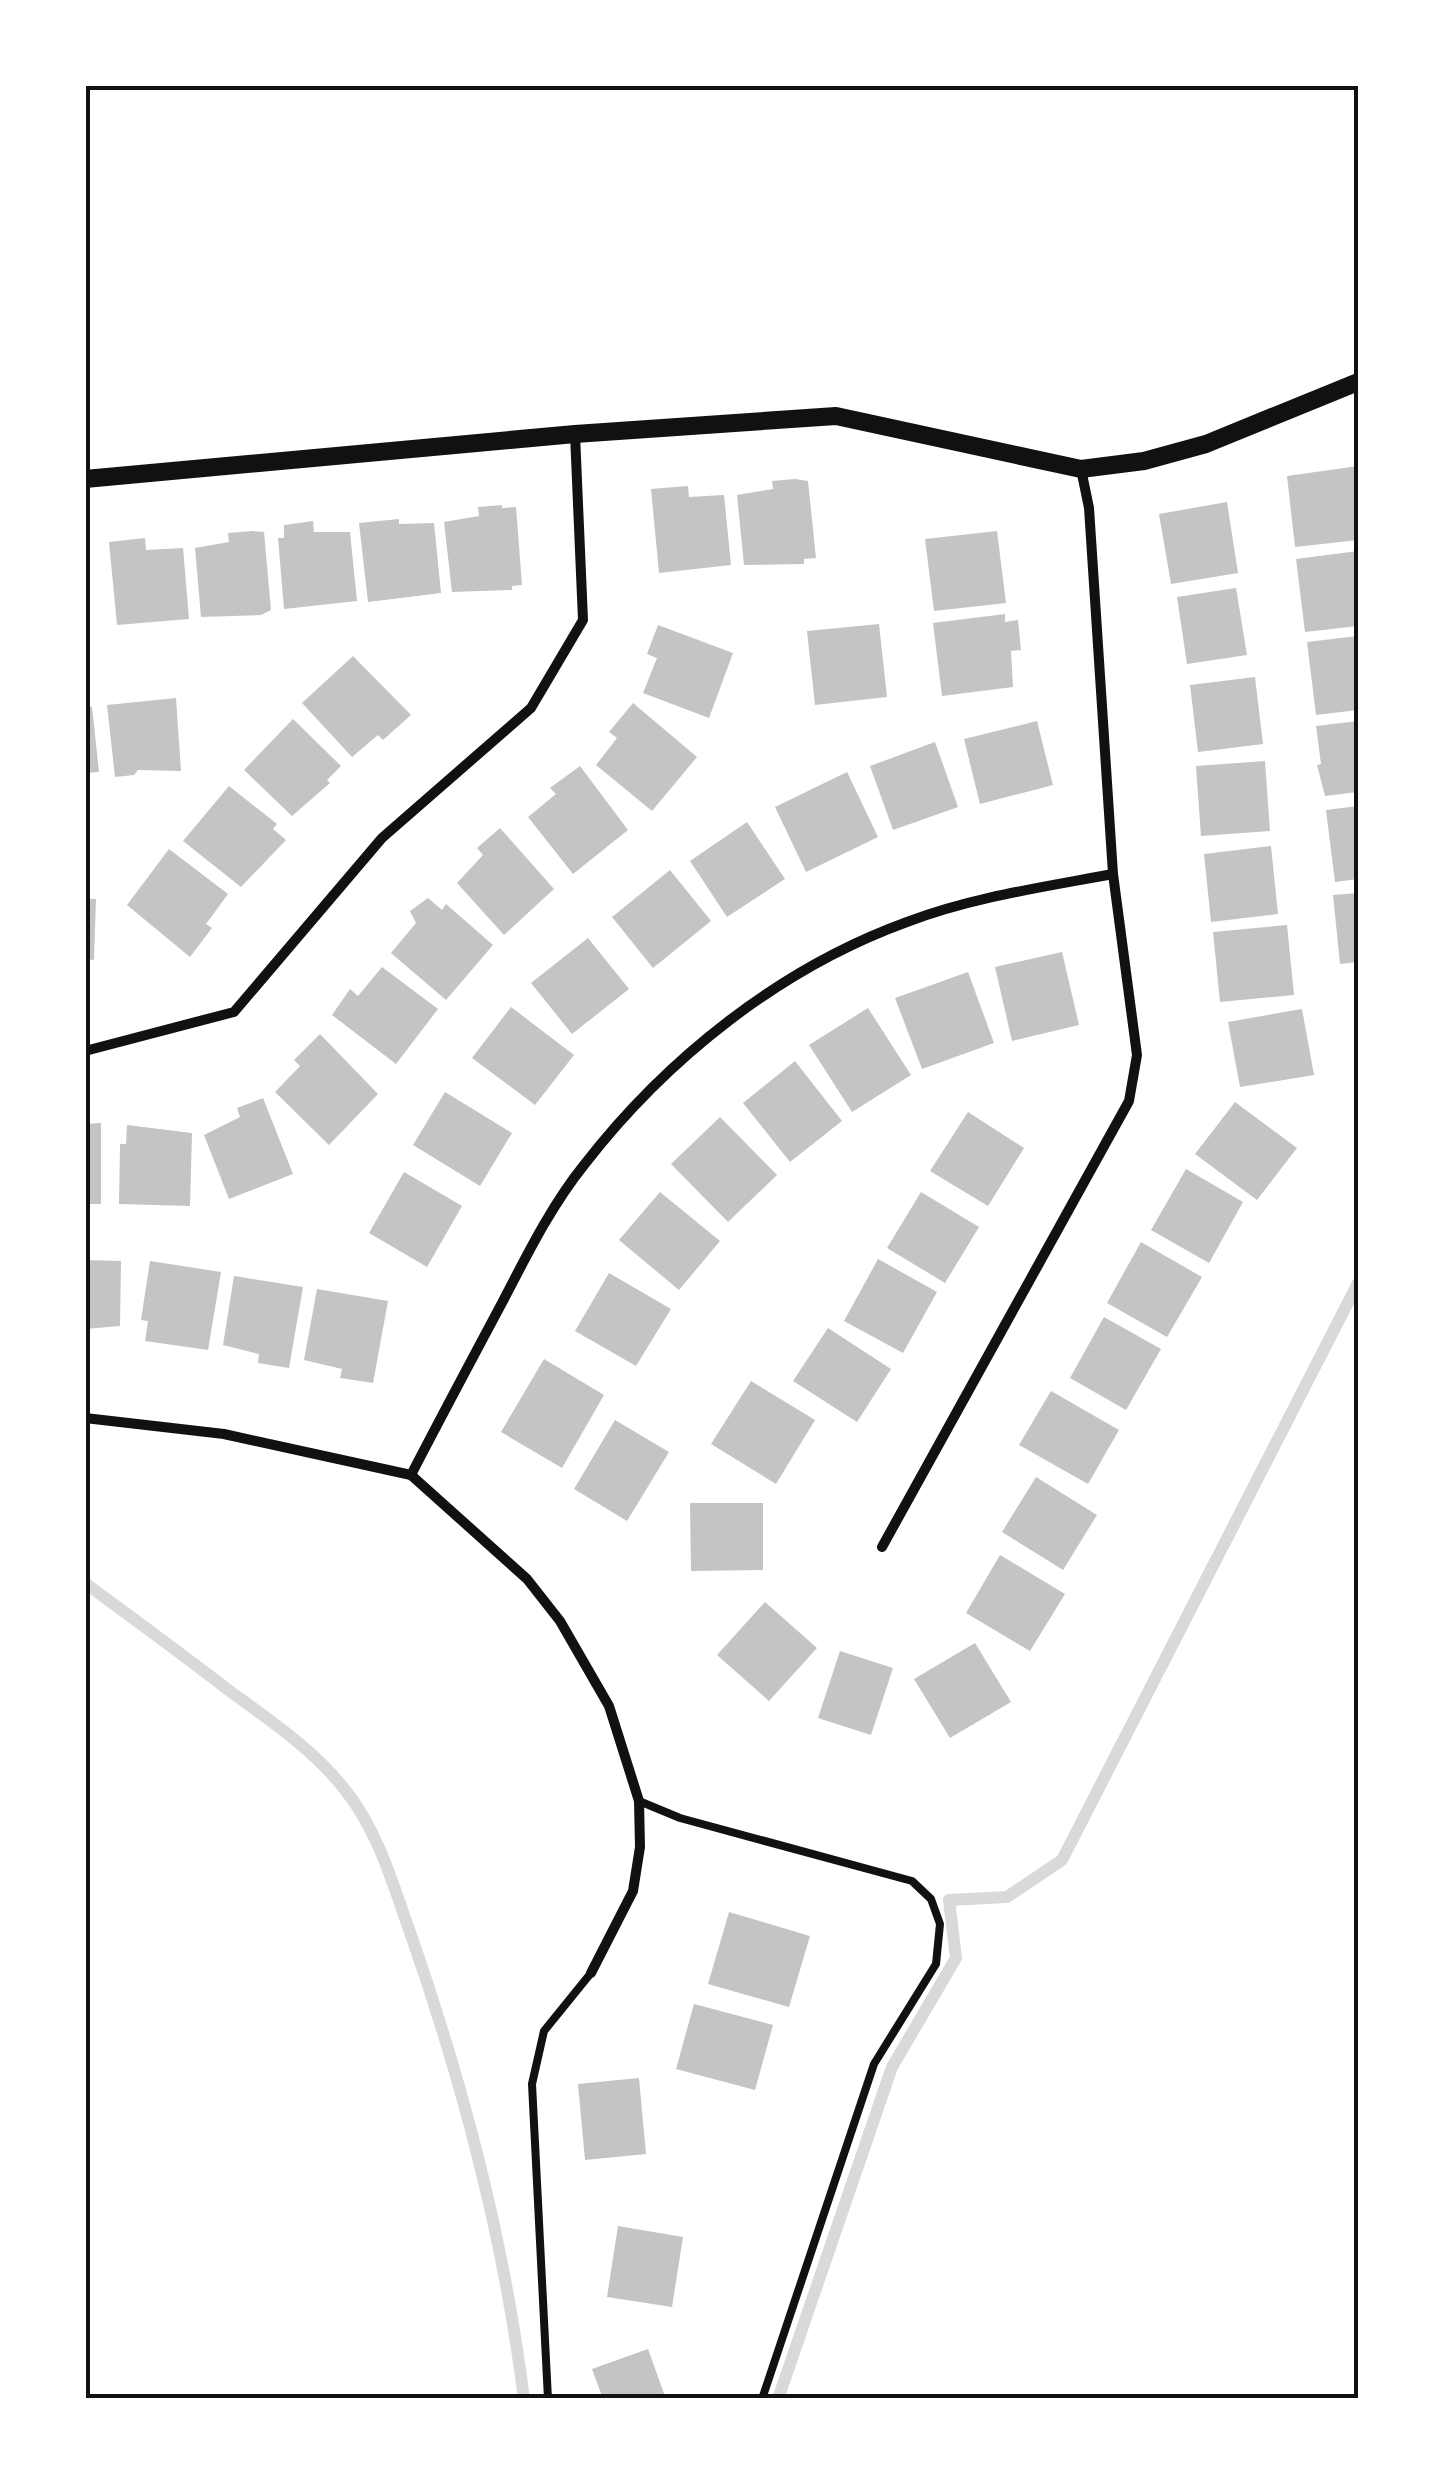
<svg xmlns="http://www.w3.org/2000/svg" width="1443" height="2484" viewBox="0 0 1443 2484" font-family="'DejaVu Sans',sans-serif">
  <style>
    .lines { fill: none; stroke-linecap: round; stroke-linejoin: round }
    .stream { stroke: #d9d9d9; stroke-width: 12 }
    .building { fill: #c4c4c4 }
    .service { stroke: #111; stroke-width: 8 }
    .minor { stroke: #111; stroke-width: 10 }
    .tertiary { stroke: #111; stroke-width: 18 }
    .neatline { fill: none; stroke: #111; stroke-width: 4 }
  </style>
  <rect width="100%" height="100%" fill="#fff"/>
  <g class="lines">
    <g class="stream">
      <path d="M85 1583C134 1619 183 1655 231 1692 271 1721 315 1751 346 1791 379 1833 393 1885 411 1935 464 2087 504 2240 524 2399"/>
      <path d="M778 2399 892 2067 956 1958 949 1900 1007 1897 1062 1860 1358 1283"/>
    </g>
  </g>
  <g class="building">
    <path d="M1358 466V540L1295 547 1287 476Z"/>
    <path d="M795 479 808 481 816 558 804 559V564L744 565 737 495 773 489 772 481Z"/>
    <path d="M688 486 689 497 724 495 731 565 659 573 651 489Z"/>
    <path d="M1227 502 1238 573 1171 584 1159 514Z"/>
    <path d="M502 505V508L516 507 522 585 512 586V590L452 592 444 522 479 516 478 507Z"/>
    <path d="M399 519V524L434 523 441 593 368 602 359 523Z"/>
    <path d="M313 521 314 532H350L357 601 284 609 278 538H284V525Z"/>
    <path d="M252 531 264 532 271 610 261 615 201 617 195 548 229 542 228 533Z"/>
    <path d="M997 531 1006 603 934 611 925 539Z"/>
    <path d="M145 538 146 550 183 548 189 619 117 625 109 542Z"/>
    <path d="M1358 551V626L1305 632 1296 559Z"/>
    <path d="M1236 588 1247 655 1187 664 1177 597Z"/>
    <path d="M1005 614V622L1018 620 1021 650 1011 651 1013 687 942 696 933 623Z"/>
    <path d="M879 624 887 697 815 705 807 631Z"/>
    <path d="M658 625 733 653 709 718 643 693 657 658 647 654Z"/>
    <path d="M1358 636V710L1316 715 1307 642Z"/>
    <path d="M353 656 411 715 383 740 378 735 352 757 302 703Z"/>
    <path d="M1255 677 1263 744 1198 752 1190 685Z"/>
    <path d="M176 698 181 771 138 770 134 775 115 777 107 705Z"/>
    <path d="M633 703 697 757 652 811 596 765 617 738 609 732Z"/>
    <path d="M85 707H92L99 772 85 773Z"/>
    <path d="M293 719 341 766 327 780 330 783 292 816 244 770Z"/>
    <path d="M1037 721 1053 785 980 804 964 739Z"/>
    <path d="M1358 721V792L1325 796 1317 765 1321 764 1316 726Z"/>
    <path d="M935 742 958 807 893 830 870 766Z"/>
    <path d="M1265 761 1270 831 1201 836 1196 766Z"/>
    <path d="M580 766 628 830 573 874 528 817 556 794 550 788Z"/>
    <path d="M847 772 878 837 806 872 775 807Z"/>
    <path d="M229 786 277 824 273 829 286 840 241 887 183 841Z"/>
    <path d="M1358 806V879L1335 882 1326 810Z"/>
    <path d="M747 822 785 879 727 917 690 861Z"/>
    <path d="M500 828 554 889 504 935 457 883 483 855 477 848Z"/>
    <path d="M1271 846 1278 914 1211 922 1204 854Z"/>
    <path d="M169 849 228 894 206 924 212 928 190 957 127 905Z"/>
    <path d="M670 870 711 921 653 968 612 917Z"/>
    <path d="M1358 893V962L1340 964 1333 895Z"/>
    <path d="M428 898 442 910 446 904 493 945 446 1000 391 953 416 923 410 911Z"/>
    <path d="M85 899H96L94 960 85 959Z"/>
    <path d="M1287 925 1294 995 1220 1002 1213 932Z"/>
    <path d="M588 938 629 989 572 1034 531 983Z"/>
    <path d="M1062 952 1079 1025 1012 1041 995 967Z"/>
    <path d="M382 967 438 1009 396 1064 332 1015 350 989 358 996Z"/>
    <path d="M968 972 994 1043 922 1069 895 998Z"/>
    <path d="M511 1007 574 1055 535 1105 472 1058Z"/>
    <path d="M868 1008 911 1075 852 1112 809 1045Z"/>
    <path d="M1302 1009 1314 1075 1240 1087 1228 1022Z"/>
    <path d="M320 1034 378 1094 329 1145 275 1092 300 1066 294 1060Z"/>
    <path d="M795 1061 842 1121 790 1162 743 1103Z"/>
    <path d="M445 1092 512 1133 480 1186 413 1145Z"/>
    <path d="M263 1098 293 1174 229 1199 204 1135 240 1117 237 1108Z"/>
    <path d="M1235 1102 1297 1148 1257 1200 1195 1154Z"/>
    <path d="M968 1112 1024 1148 988 1206 930 1171Z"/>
    <path d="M720 1117 777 1175 728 1222 671 1164Z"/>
    <path d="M101 1123V1204H85V1124Z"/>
    <path d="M127 1125 192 1133 190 1206 119 1204 120 1144H126Z"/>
    <path d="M1186 1169 1243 1202 1209 1263 1151 1230Z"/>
    <path d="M404 1172 462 1206 427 1267 369 1233Z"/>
    <path d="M660 1192 720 1241 679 1290 619 1240Z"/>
    <path d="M921 1192 979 1227 945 1283 887 1248Z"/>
    <path d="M1141 1242 1202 1277 1167 1337 1107 1303Z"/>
    <path d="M878 1259 937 1292 903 1353 844 1321Z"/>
    <path d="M85 1260 121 1261 120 1326 85 1329Z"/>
    <path d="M150 1261 221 1272 208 1350 145 1341 148 1321 141 1320Z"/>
    <path d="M609 1273 671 1309 636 1366 575 1331Z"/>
    <path d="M234 1276 303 1287 289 1368 258 1363 259 1354 223 1345Z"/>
    <path d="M317 1289 388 1301 373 1383 340 1378 342 1369 304 1360Z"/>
    <path d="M1104 1317 1161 1349 1126 1410 1070 1378Z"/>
    <path d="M828 1328 891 1369 857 1422 793 1381Z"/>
    <path d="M544 1359 604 1395 562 1468 501 1432Z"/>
    <path d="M751 1381 815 1420 776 1484 711 1444Z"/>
    <path d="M1051 1391 1119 1430 1088 1484 1019 1445Z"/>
    <path d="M615 1420 669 1452 627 1521 574 1489Z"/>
    <path d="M1036 1477 1097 1515 1063 1570 1002 1532Z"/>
    <path d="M690 1503H763V1570L691 1571Z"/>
    <path d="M1000 1555 1065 1594 1030 1651 966 1613Z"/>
    <path d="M765 1602 817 1648 769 1701 717 1655Z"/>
    <path d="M975 1643 1011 1702 950 1738 914 1679Z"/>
    <path d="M840 1651 893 1668 871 1735 818 1718Z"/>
    <path d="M729 1912 810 1936 789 2007 708 1984Z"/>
    <path d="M694 2004 773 2025 755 2090 676 2069Z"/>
    <path d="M639 2078 646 2154 585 2160 578 2084Z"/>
    <path d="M618 2226 683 2237 672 2307 607 2297Z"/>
    <path d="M648 2349 666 2399H603L592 2369Z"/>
  </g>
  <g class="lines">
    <g class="service">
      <path d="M639 1801 680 1818 912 1881 931 1899 940 1924 936 1964 874 2064 762 2399"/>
      <path d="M548 2399 532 2084 544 2031 591 1973"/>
    </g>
    <g class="minor">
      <path d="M85 1051 234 1012 382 838 531 708 583 620 575 434"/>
      <path d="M85 1418 224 1434 411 1475 527 1579 560 1621 609 1706 639 1801 640 1847 633 1891 591 1973"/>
      <path d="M411 1475C441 1417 472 1359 503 1301 527 1255 551 1206 584 1165 666 1059 780 968 907 922 973 897 1044 887 1113 874"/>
      <path d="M882 1547 1129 1101 1137 1055 1113 874 1089 508 1081 469"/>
    </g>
    <path class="tertiary" d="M85 479 575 434 836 416 1081 469 1144 461 1206 444 1358 382"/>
  </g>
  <rect width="1443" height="2484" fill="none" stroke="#ffffff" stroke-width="175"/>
  <rect x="88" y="88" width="1268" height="2308" class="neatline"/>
</svg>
